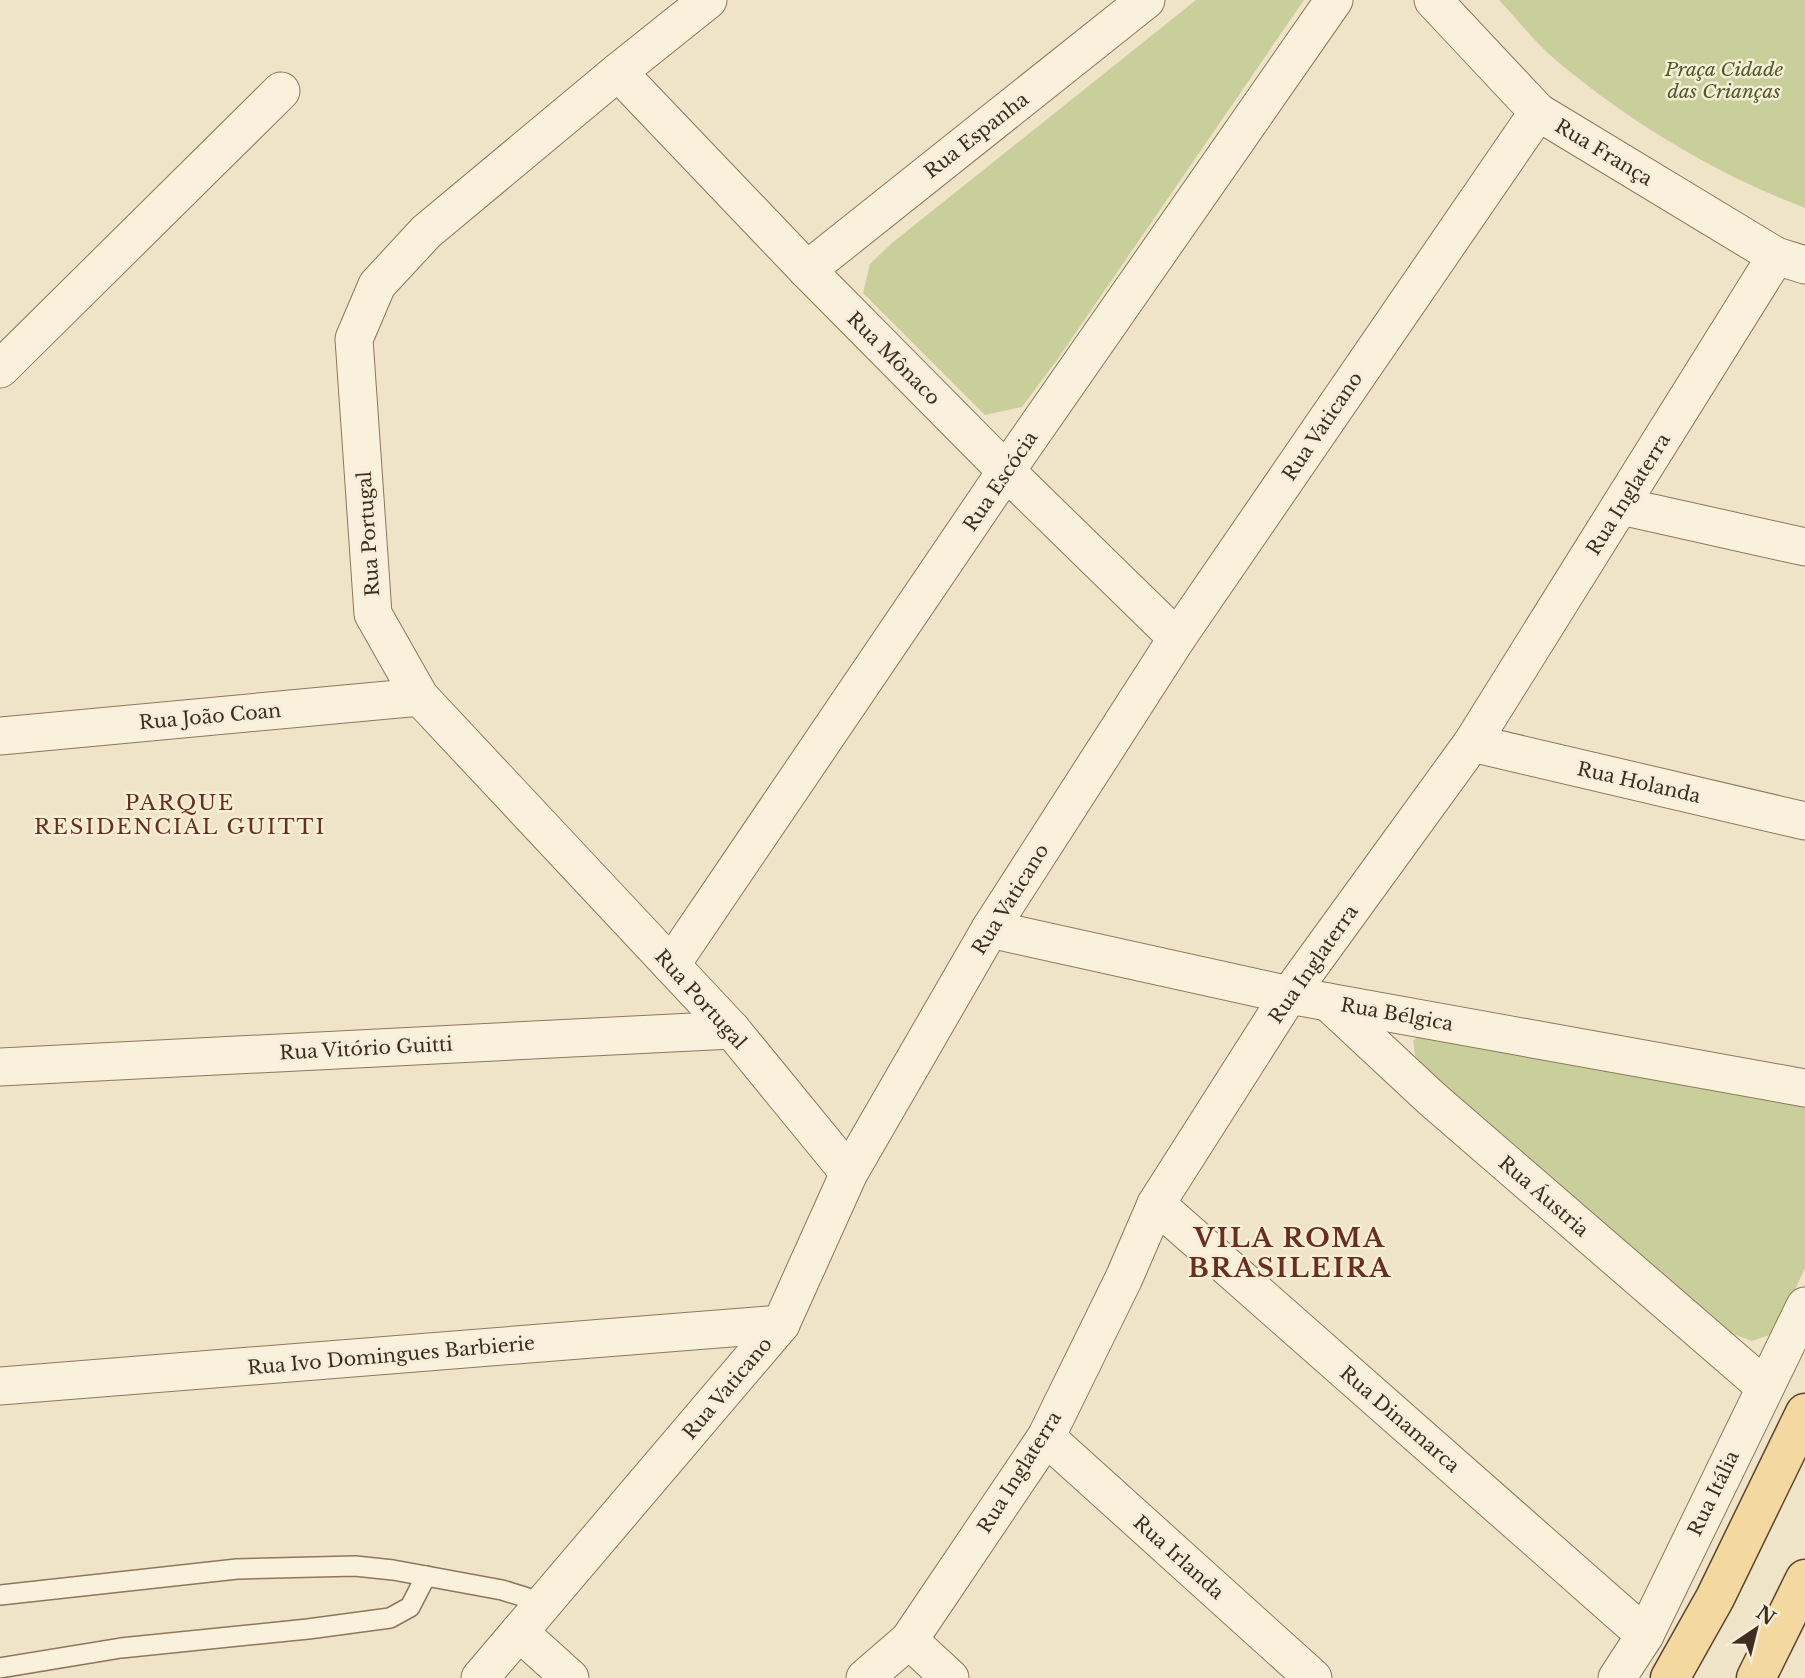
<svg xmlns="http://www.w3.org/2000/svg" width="1805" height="1678" viewBox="0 0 1805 1678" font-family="'Libre Baskerville',serif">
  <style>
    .green { fill: #c9cf9b }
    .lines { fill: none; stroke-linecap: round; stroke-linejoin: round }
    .service-casing { stroke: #8d765c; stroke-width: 22 }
    .minor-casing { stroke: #8d765c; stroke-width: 39 }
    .primary-casing { stroke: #5b4430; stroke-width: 41 }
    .service { stroke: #faf1dc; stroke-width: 19 }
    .minor { stroke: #faf1dc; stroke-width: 37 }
    .primary { stroke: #f3d9a0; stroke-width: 38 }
    .labels { text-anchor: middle; stroke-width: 5; stroke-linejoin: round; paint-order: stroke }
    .park-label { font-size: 19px; font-style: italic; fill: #4d5a26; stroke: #f7eed8 }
    .street-label { font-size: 19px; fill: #3d2e20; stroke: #f7eed8 }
    .neighbourhood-label { font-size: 21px; letter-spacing: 2px; fill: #6b2e1e; stroke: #f7eed8 }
    .district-label { font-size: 26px; font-weight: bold; letter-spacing: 2px; fill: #6b2e1e; stroke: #f7eed8 }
  </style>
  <rect width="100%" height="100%" fill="#f0e4c8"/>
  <g class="green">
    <path d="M1196 0H1304L1057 360 1022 407 985 415 863 293 870 264 892 243Z"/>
    <path d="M1499 0H1805V208C1716 174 1631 123 1558 62 1536 44 1518 20 1499 0Z"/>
    <path d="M1424 1031 1805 1099V1268L1775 1333 1752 1341 1733 1334 1417 1069 1413 1041Z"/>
  </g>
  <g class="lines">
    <defs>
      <g id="service">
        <path d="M0 1595 237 1569 355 1566 393 1570 426 1576"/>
        <path d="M0 1668 121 1648 308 1629 390 1618 410 1607 426 1576 502 1590 544 1603"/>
      </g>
      <g id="minor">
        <path d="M708 0 618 72 426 232 377 285 354 339 373 614 420 697 732 1030 849 1173"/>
        <path d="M1433 0 1538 112 1776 256 1805 265"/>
        <path d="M618 72 807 270 1006 471 1177 638"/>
        <path d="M807 270 1146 0"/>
        <path d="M0 369 281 91"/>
        <path d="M1621 506 1805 547"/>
        <path d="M0 736 420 697"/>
        <path d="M1472 743 1805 821"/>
        <path d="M990 929 1289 995 1805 1088"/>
        <path d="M671 965 1006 471 1334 0"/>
        <path d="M1328 1002 1431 1098 1765 1387"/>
        <path d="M0 1067 732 1030"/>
        <path d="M1156 1204 1645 1635"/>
        <path d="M0 1386 781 1324"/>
        <path d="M1046 1437 1313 1678"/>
        <path d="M519 1632 570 1678"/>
        <path d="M909 1640 950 1678"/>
        <path d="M480 1678 781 1324 849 1173 990 929 1177 638 1538 112"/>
        <path d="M865 1678 909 1640 1046 1437 1124 1278 1156 1204 1289 995 1472 743 1776 256"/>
        <path d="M1617 1678 1645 1635 1805 1306"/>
      </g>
      <g id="primary">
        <path d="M1670 1678 1715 1598 1805 1413"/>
        <path d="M1756 1678 1805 1579"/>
      </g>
    </defs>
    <use href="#service" class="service-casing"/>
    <use href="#minor" class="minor-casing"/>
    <use href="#primary" class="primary-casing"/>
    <use href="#service" class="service"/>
    <use href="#minor" class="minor"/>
    <use href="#primary" class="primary"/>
  </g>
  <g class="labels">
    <g class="park-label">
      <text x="1724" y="76">Praça Cidade<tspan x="1724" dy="22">das Crianças</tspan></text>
    </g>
    <g class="street-label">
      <text transform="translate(976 135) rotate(-38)" y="7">Rua Espanha</text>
      <text transform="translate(1604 152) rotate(31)" y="7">Rua França</text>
      <text transform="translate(894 358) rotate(45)" y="7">Rua Mônaco</text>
      <text transform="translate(1322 426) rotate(-56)" y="7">Rua Vaticano</text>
      <text transform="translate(1000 481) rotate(-56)" y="7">Rua Escócia</text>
      <text transform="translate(1628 494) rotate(-58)" y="7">Rua Inglaterra</text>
      <text transform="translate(368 534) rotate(-94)" y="7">Rua Portugal</text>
      <text transform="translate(210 716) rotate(-5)" y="7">Rua João Coan</text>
      <text transform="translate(1639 782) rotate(13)" y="7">Rua Holanda</text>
      <text transform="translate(1010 899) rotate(-58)" y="7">Rua Vaticano</text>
      <text transform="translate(1313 964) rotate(-55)" y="7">Rua Inglaterra</text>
      <text transform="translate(701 999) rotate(48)" y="7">Rua Portugal</text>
      <text transform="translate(1397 1014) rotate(10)" y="7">Rua Bélgica</text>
      <text transform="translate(366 1048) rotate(-3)" y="7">Rua Vitório Guitti</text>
      <text transform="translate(1544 1196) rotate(41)" y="7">Rua Áustria</text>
      <text transform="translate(391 1355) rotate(-5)" y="7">Rua Ivo Domingues Barbierie</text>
      <text transform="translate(727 1388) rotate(-50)" y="7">Rua Vaticano</text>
      <text transform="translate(1400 1419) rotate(41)" y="7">Rua Dinamarca</text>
      <text transform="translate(1019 1472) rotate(-58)" y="7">Rua Inglaterra</text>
      <text transform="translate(1713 1493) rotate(-64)" y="7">Rua Itália</text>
      <text transform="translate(1179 1557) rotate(42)" y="7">Rua Irlanda</text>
    </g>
    <g class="neighbourhood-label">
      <text x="180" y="810">PARQUE<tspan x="180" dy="24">RESIDENCIAL GUITTI</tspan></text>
    </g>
    <g class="district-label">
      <text x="1290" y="1247">VILA ROMA<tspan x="1290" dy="30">BRASILEIRA</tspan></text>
    </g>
  </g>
  <g transform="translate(1756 1629) rotate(35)" stroke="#f7eed8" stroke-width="5" paint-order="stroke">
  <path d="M0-5L12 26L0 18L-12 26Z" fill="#3d2e20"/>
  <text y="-10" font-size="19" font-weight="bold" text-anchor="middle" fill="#3d2e20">N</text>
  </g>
</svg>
